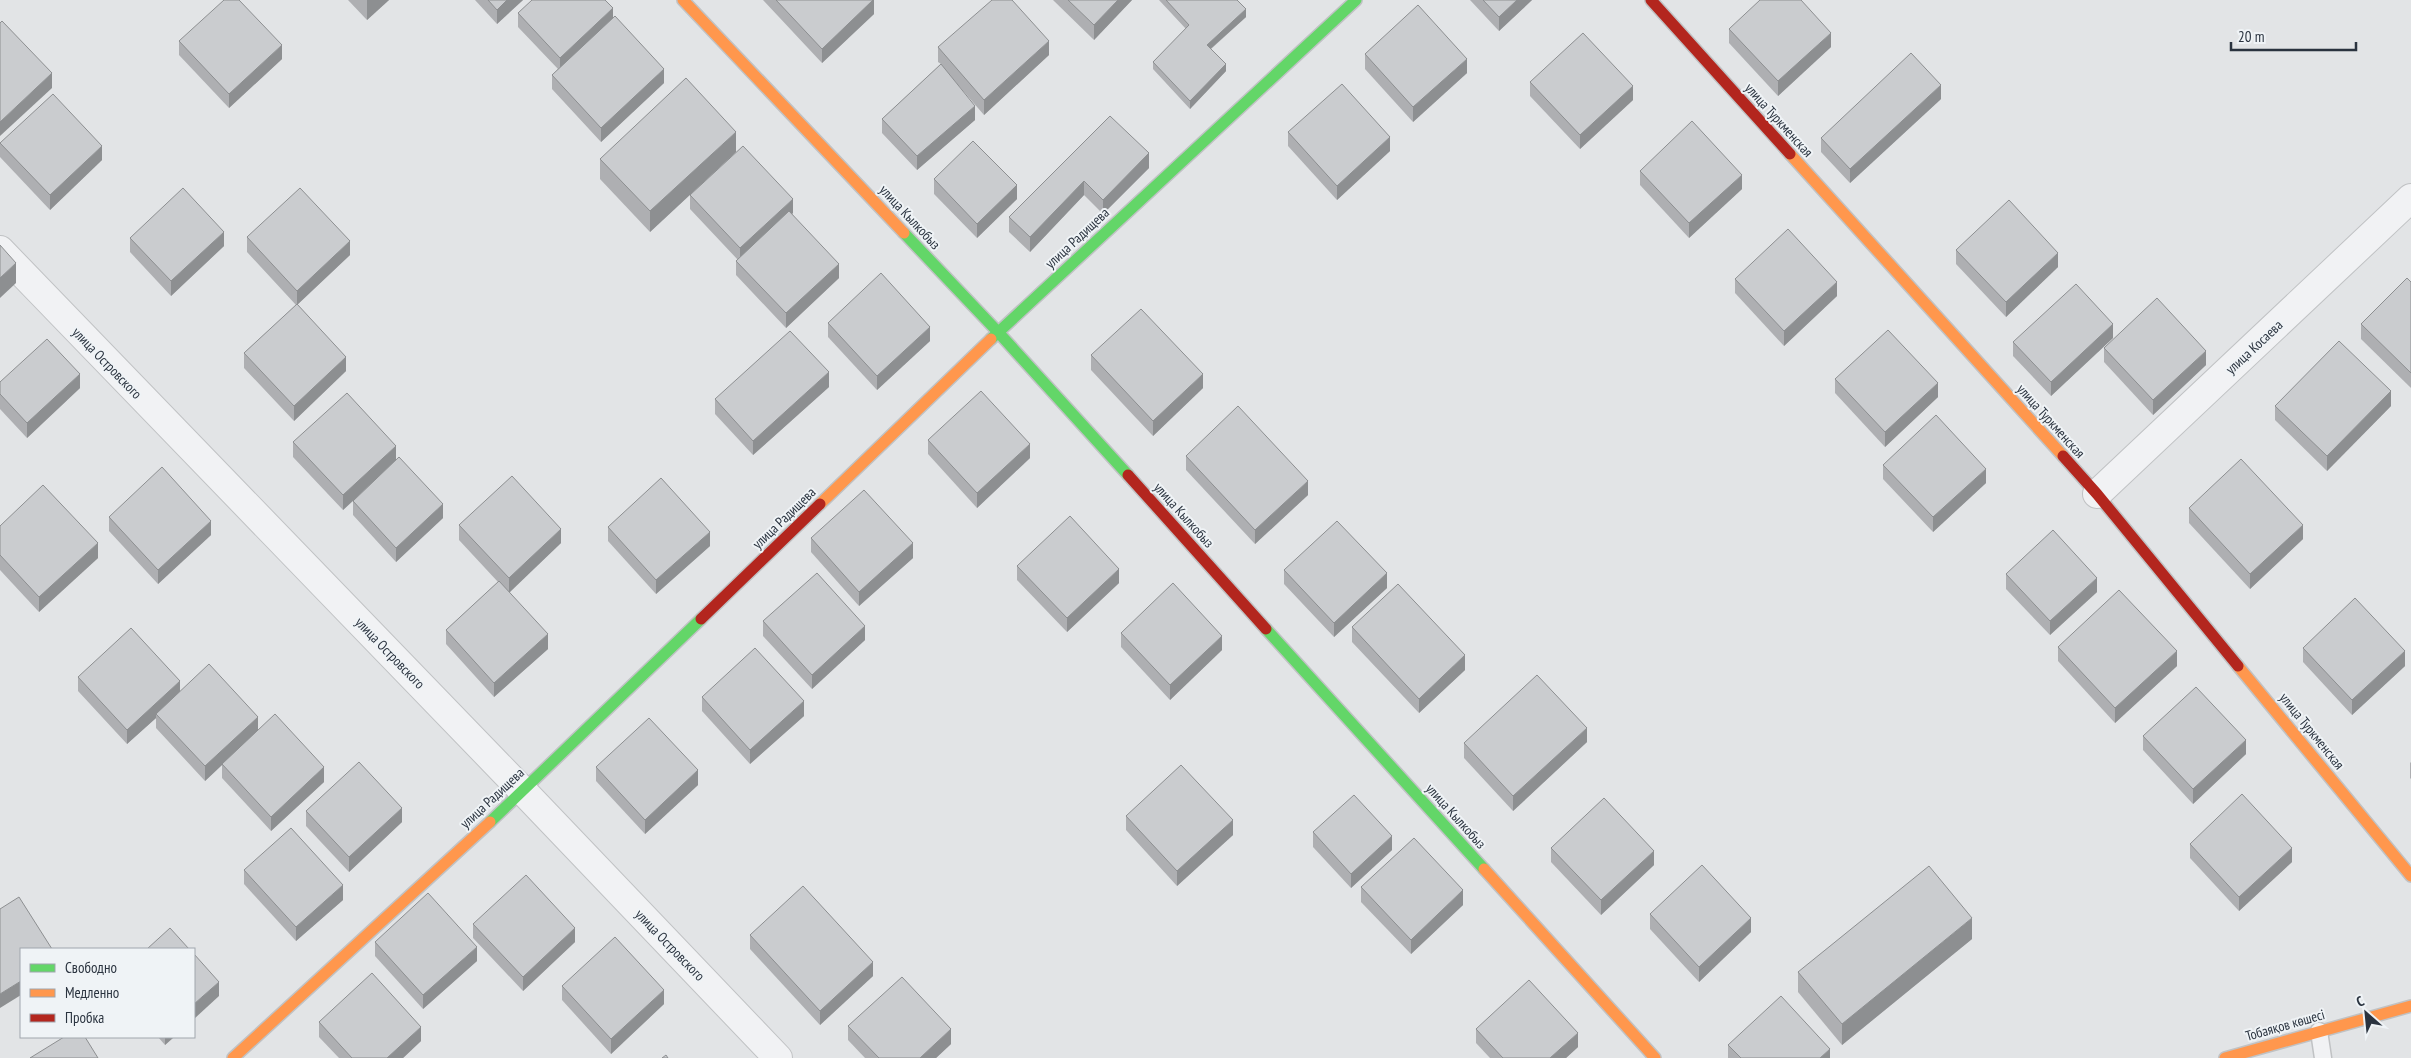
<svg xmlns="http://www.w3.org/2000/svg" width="2411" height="1058" viewBox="0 0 2411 1058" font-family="'PT Sans Narrow',sans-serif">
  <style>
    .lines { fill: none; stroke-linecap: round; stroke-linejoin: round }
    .lane-casing { stroke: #c0c2c4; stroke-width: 19 }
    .street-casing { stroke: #c0c2c4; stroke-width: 30 }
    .fast-casing { stroke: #c0c2c4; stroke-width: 14 }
    .slow-casing { stroke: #c0c2c4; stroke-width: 14 }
    .jam-casing { stroke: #c0c2c4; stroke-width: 14 }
    .lane { stroke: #f1f2f4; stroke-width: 16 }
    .street { stroke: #f1f2f4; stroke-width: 28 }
    .fast { stroke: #63d668; stroke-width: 11 }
    .slow { stroke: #ff974d; stroke-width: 11 }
    .jam { stroke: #b3261e; stroke-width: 11 }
    .wall { fill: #aeafb2 }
    .shaded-wall { fill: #8d8f91 }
    .building { fill: #cacccf; stroke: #8d8f91 }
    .labels { text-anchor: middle; stroke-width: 4; stroke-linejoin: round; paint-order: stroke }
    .street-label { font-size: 14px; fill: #2a333f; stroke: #eff3f6 }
  </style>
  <rect width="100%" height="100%" fill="#e2e4e6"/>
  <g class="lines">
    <defs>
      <path id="lane" d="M2319 1031 2323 1058"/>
      <g id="street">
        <path d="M0 250 523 791 778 1058"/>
        <path d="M2097 494 2411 198"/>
      </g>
      <g id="fast">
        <path d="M904 233 998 332 1128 475"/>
        <path d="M991 339 1356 0"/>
        <path d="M1266 629 1484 869"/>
        <path d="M490 822 701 619"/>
      </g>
      <g id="slow">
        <path d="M683 0 904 233"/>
        <path d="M1790 154 2063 456"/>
        <path d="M820 504 991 339"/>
        <path d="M2238 666 2411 876"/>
        <path d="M1484 869 1655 1058"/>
        <path d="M233 1058 490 822"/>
        <path d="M2225 1058 2411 1006"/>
      </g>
      <g id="jam">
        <path d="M1651 0 1790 154"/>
        <path d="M2063 456 2097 494 2238 666"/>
        <path d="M1128 475 1266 629"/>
        <path d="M701 619 820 504"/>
      </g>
    </defs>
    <use href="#lane" class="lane-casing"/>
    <use href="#street" class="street-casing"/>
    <use href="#fast" class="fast-casing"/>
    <use href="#slow" class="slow-casing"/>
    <use href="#jam" class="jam-casing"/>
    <use href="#lane" class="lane"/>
    <use href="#street" class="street"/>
    <use href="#fast" class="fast"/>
    <use href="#slow" class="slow"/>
    <use href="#jam" class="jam"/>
  </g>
  <g class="wall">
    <path d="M348 0H389L367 20Z"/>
    <path d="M475 0H523L497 24Z"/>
    <path d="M763 0H874V14L822 63Z"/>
    <path d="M1053 0H1132L1094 40Z"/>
    <path d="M1159 0H1237L1246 17 1211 49 1226 71 1190 109 1153 69V62L1186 29Z"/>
    <path d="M1470 0H1532L1499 31Z"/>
    <path d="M518 13 613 18 664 83 601 142 552 89V75L558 69 518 27Z"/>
    <path d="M1729 29 1831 47 1778 96 1729 43Z"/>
    <path d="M179 41 282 59 229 108 179 55Z"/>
    <path d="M938 47 1049 55 984 115 946 71 975 120 917 170 882 133V119L941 64 938 62Z"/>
    <path d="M1365 54 1467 73 1413 122 1365 69Z"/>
    <path d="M1530 82 1633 100 1580 149 1530 96Z"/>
    <path d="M1941 99 1850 183 1821 152V138Z"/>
    <path d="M1110 116 1149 168 1103 214 1084 195 1030 252 1009 232V217Z"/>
    <path d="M1288 132 1390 151 1337 200 1288 146Z"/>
    <path d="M0 143 102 160 50 210 0 157Z"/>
    <path d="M736 152 650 232 600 179V159Z"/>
    <path d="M1640 171 1742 189 1689 238 1640 185Z"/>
    <path d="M934 179 1017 199 977 238 934 194Z"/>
    <path d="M690 195 793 213 792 214 839 278 786 328 736 275V261L738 260 690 209Z"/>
    <path d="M247 237 350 255 297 305 346 371 294 421 244 368V353L296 305 247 252Z"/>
    <path d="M130 238 224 246 171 296 130 252Z"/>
    <path d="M1956 250 2058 267 2006 317 1956 264Z"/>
    <path d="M1735 279 1837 296 1784 346 1735 293Z"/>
    <path d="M2411 282V388L2361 339V324Z"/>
    <path d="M828 323 930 341 877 390 828 337Z"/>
    <path d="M2113 338 2051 396 2013 356V342Z"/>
    <path d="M2104 348 2206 365 2153 415 2104 362Z"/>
    <path d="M1091 355 1203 388 1153 436 1091 370Z"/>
    <path d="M1835 379 1938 397 1885 447 1835 393Z"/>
    <path d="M0 382 80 388 27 438 0 409Z"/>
    <path d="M829 387 753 455 715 414V399Z"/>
    <path d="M2275 406H2391L2327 471 2275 420Z"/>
    <path d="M928 440 1030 458 977 508 928 454Z"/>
    <path d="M293 442 396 460 443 518 396 562 353 515V501L343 510 293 457Z"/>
    <path d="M1186 456 1308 495 1255 544 1186 470Z"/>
    <path d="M1883 465 1986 483 1933 532 1883 479Z"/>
    <path d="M2189 508 2303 539 2250 589 2189 523Z"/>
    <path d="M109 517 211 535 158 584 109 531Z"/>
    <path d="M459 525 561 543 509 592 548 649 494 697 446 644V630L498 582 459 540Z"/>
    <path d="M0 526 98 558 39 612 0 570Z"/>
    <path d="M608 527 710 546 656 594 608 541Z"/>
    <path d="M811 538 913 558 859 606 811 552Z"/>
    <path d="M1017 566 1119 583 1067 632 1017 580Z"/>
    <path d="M1284 570 1387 588 1334 637 1284 584Z"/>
    <path d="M2006 574 2097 592 2050 635 2006 589Z"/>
    <path d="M763 621 865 640 812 689 763 636Z"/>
    <path d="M1352 627 1465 670 1419 713 1352 642Z"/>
    <path d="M1121 633 1222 650 1170 700 1121 647Z"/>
    <path d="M2058 647 2177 666 2115 723 2058 661Z"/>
    <path d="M2303 648 2405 666 2352 715 2303 662Z"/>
    <path d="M78 677 180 691 258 730 324 782 271 831 222 778V765L205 781 156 728V718L127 744 78 691Z"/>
    <path d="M702 697 804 716 750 764 702 711Z"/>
    <path d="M2143 736 2246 754 2193 804 2143 750Z"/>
    <path d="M1587 742 1513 811 1464 758V743Z"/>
    <path d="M2411 762V779L2410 778V763Z"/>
    <path d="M596 767 698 785 645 834 596 781Z"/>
    <path d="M306 811 402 822 349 872 306 826Z"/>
    <path d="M1126 816 1233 835 1177 886 1126 830Z"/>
    <path d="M1313 832 1392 850 1351 888 1313 847Z"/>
    <path d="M2190 844 2292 862 2239 911 2190 858Z"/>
    <path d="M1551 848 1654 865 1601 915 1551 862Z"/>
    <path d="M244 870 343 900 296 941 244 884Z"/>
    <path d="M1361 887 1463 905 1411 954 1361 902Z"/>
    <path d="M1650 914 1751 932 1699 982 1650 929Z"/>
    <path d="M473 924 575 942 523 991 473 938Z"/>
    <path d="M750 935 873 976 820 1025 750 949Z"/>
    <path d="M1972 939 1842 1045 1798 992V972Z"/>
    <path d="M375 942 477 961 423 1009 375 956Z"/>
    <path d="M562 986 664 1004 611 1054 562 1000Z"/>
    <path d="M319 1022 421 1041 403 1058H339L319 1037Z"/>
    <path d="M848 1026 951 1044 936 1058H865L848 1040Z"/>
    <path d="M1476 1029 1578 1047 1566 1058H1490L1476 1043Z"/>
    <path d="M158 1037H174L165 1045Z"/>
    <path d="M1728 1045 1830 1058H1728Z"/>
  </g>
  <g class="shaded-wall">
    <path d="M367 0H389L367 20Z"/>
    <path d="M507 0H523L497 24V10Z"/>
    <path d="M873 0H874V14L822 63V49Z"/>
    <path d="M1118 0H1132L1094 40V25Z"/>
    <path d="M1517 0H1532L1499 31V17Z"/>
    <path d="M613 8V22L560 72V58Z"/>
    <path d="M1246 9V17L1207 52V45Z"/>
    <path d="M1831 33V47L1778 96V81Z"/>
    <path d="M1049 41V55L984 115V100Z"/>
    <path d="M282 45V59L229 108V94Z"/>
    <path d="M1467 59V73L1413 122V107Z"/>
    <path d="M1226 64V71L1190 109V101Z"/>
    <path d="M664 69V83L601 142V128Z"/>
    <path d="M52 73V88L0 136V122Z"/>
    <path d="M1941 85V99L1850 183V169Z"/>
    <path d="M1633 86V100L1580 149V135Z"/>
    <path d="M975 106V120L917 170V156Z"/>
    <path d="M736 132V152L650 232V211Z"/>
    <path d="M1390 137V151L1337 200V186Z"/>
    <path d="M102 146V160L50 210V195Z"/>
    <path d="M1149 153V168L1103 214V200Z"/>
    <path d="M1742 175V189L1689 238V223Z"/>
    <path d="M1084 181V195L1030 252V237Z"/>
    <path d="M1017 185V199L977 238V224Z"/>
    <path d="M793 199V213L740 262V248Z"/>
    <path d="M224 232V246L171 296V281Z"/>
    <path d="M350 241V255L297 305V291Z"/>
    <path d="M2058 253V267L2006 317V302Z"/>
    <path d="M16 263V283L0 298V278Z"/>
    <path d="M839 264V278L786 328V313Z"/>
    <path d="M1837 282V296L1784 346V331Z"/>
    <path d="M2113 324V338L2051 396V382Z"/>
    <path d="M930 327V341L877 390V376Z"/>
    <path d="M2206 351V365L2153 415V400Z"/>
    <path d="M346 357V371L294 421V406Z"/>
    <path d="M829 372V387L753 455V441Z"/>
    <path d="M80 374V388L27 438V423Z"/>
    <path d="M1203 374V388L1153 436V421Z"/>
    <path d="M1938 383V397L1885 447V432Z"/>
    <path d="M2391 391V406L2327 471V456Z"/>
    <path d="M1030 444V458L977 508V493Z"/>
    <path d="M396 446V460L343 510V495Z"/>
    <path d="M1986 469V483L1933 532V517Z"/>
    <path d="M1308 481V495L1255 544V530Z"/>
    <path d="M443 504V518L396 562V548Z"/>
    <path d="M211 521V535L158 584V570Z"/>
    <path d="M2303 525V539L2250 589V574Z"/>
    <path d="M561 529V543L509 593V578Z"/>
    <path d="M710 532V546L656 594V580Z"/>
    <path d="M98 543V558L39 612V597Z"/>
    <path d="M913 543V558L859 606V592Z"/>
    <path d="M1119 569V583L1067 632V618Z"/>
    <path d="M1387 573V588L1334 637V623Z"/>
    <path d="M2097 578V592L2050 635V621Z"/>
    <path d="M865 626V640L812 689V675Z"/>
    <path d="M548 634V649L494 697V683Z"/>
    <path d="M1222 636V650L1170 700V685Z"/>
    <path d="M2177 651V666L2115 723V708Z"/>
    <path d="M2405 651V666L2352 715V700Z"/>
    <path d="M1465 655V670L1419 713V699Z"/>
    <path d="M180 681V695L156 714V718L127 744V730Z"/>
    <path d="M804 701V716L750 764V750Z"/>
    <path d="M258 717V731L205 781V766Z"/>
    <path d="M1587 728V742L1513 811V796Z"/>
    <path d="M2246 740V754L2193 804V789Z"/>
    <path d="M324 767V782L271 831V817Z"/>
    <path d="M698 770V785L645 834V820Z"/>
    <path d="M402 808V822L349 872V857Z"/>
    <path d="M1233 820V835L1177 886V871Z"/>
    <path d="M1392 836V850L1351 888V874Z"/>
    <path d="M2292 848V862L2239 911V897Z"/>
    <path d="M1654 851V865L1601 915V900Z"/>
    <path d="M343 885V900L296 941V927Z"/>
    <path d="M1463 890V905L1411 954V940Z"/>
    <path d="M1751 918V932L1699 982V967Z"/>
    <path d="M1972 918V939L1842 1045V1024Z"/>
    <path d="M575 928V942L523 991V977Z"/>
    <path d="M477 947V961L423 1009V995Z"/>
    <path d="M873 962V976L820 1025V1011Z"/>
    <path d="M21 981V995L0 1008V994Z"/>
    <path d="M219 982V996L194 1019V1004Z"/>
    <path d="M664 990V1004L611 1054V1039Z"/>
    <path d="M421 1027V1041L403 1058H387Z"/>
    <path d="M951 1029V1044L936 1058H920Z"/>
    <path d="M1578 1033V1047L1566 1058H1550Z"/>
    <path d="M165 1037H174L165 1045Z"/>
    <path d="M1830 1049V1058H1820Z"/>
  </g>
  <g class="building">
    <path d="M224 0H239L282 45 229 94 179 41Z"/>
    <path d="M488 0H507L497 10Z"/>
    <path d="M532 0H605L613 8 560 58 518 13Z"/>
    <path d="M776 0H873L822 49Z"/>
    <path d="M992 0H1012L1049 41 984 100 938 47Z"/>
    <path d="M1068 0H1118L1094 25Z"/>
    <path d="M1166 0H1237L1246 9 1207 45 1226 64 1190 101 1153 62 1189 25Z"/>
    <path d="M1483 0H1517L1499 17Z"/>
    <path d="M1760 0H1801L1831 33 1778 81 1729 29Z"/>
    <path d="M1418 5 1467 59 1413 107 1365 54Z"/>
    <path d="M615 16 664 69 601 128 552 75Z"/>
    <path d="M2 21 52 73 0 122V23Z"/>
    <path d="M1583 33 1633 86 1580 135 1530 82Z"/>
    <path d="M1911 53 1941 85 1850 169 1821 138Z"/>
    <path d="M941 64 975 106 917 156 882 119Z"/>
    <path d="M686 78 736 132 650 211 600 159Z"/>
    <path d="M1342 84 1390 137 1337 186 1288 132Z"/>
    <path d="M53 94 102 146 50 195 0 143Z"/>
    <path d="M1110 116 1149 153 1103 200 1084 181 1030 237 1009 217Z"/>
    <path d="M1692 121 1742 175 1689 223 1640 171Z"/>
    <path d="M973 141 1017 185 977 224 934 179Z"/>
    <path d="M743 146 793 199 740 248 690 195Z"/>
    <path d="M183 188 224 232 171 281 130 238Z"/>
    <path d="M300 188 350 241 297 291 247 237Z"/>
    <path d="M2009 200 2058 253 2006 302 1956 250Z"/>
    <path d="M789 211 839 264 786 313 736 261Z"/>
    <path d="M1788 229 1837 282 1784 331 1735 279Z"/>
    <path d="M0 245 16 263 0 278Z"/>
    <path d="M881 273 930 327 877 376 828 323Z"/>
    <path d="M2407 278 2411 282V373L2361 324Z"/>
    <path d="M2076 284 2113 324 2051 382 2013 342Z"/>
    <path d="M2157 298 2206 351 2153 400 2104 348Z"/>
    <path d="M297 304 346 357 294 406 244 353Z"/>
    <path d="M1141 309 1203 374 1153 421 1091 355Z"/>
    <path d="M1888 330 1938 383 1885 432 1835 379Z"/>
    <path d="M790 331 829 372 753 441 715 399Z"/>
    <path d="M47 339 80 374 27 423 0 394V382Z"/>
    <path d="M2339 341 2391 391 2327 456 2275 406Z"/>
    <path d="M981 391 1030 444 977 493 928 440Z"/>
    <path d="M347 393 396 446 343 495 293 442Z"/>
    <path d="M1238 406 1308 481 1255 530 1186 456Z"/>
    <path d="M1936 415 1986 469 1933 517 1883 465Z"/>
    <path d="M399 457 443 504 396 548 353 501Z"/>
    <path d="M2241 459 2303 525 2250 574 2189 508Z"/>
    <path d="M162 467 211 521 158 570 109 517Z"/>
    <path d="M512 476 561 529 509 578 459 525Z"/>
    <path d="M661 478 710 532 656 580 608 527Z"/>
    <path d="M43 485 98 543 39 597 0 555V526Z"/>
    <path d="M864 490 913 543 859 592 811 538Z"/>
    <path d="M1070 516 1119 569 1067 618 1017 566Z"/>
    <path d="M1337 521 1387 573 1334 623 1284 570Z"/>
    <path d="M2053 530 2097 578 2050 621 2006 574Z"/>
    <path d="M817 573 865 626 812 675 763 621Z"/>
    <path d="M499 581 548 634 494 683 446 630Z"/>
    <path d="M1173 583 1222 636 1170 685 1121 633Z"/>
    <path d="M1398 584 1465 655 1419 699 1352 627Z"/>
    <path d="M2119 590 2177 651 2115 708 2058 647Z"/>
    <path d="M2355 598 2405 651 2352 700 2303 648Z"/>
    <path d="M131 628 180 681 127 730 78 677Z"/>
    <path d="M755 648 804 701 750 750 702 697Z"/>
    <path d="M209 664 258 717 205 766 156 714Z"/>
    <path d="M1537 675 1587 728 1513 796 1464 743Z"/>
    <path d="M2196 687 2246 740 2193 789 2143 736Z"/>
    <path d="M275 714 324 767 271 817 222 764Z"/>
    <path d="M649 718 698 770 645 820 596 767Z"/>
    <path d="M359 762 402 808 349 857 306 811Z"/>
    <path d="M1181 765 1233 820 1177 871 1126 816Z"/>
    <path d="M2242 794 2292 848 2239 897 2190 844Z"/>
    <path d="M1354 795 1392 836 1351 874 1313 832Z"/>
    <path d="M1604 798 1654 851 1601 900 1551 848Z"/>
    <path d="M291 828 343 885 296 927 244 870Z"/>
    <path d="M1414 838 1463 890 1411 940 1361 887Z"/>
    <path d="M1702 865 1751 918 1699 967 1650 914Z"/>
    <path d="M1929 866 1972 918 1842 1024 1798 972Z"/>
    <path d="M526 875 575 928 523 977 473 924Z"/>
    <path d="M803 886 873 962 820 1011 750 935Z"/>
    <path d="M428 893 477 947 423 995 375 942Z"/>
    <path d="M19 897 52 949H21V981L0 994V909Z"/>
    <path d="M170 928 189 949H147Z"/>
    <path d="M615 937 664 990 611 1039 562 986Z"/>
    <path d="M194 954 219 982 194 1004Z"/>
    <path d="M372 973 421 1027 387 1058H352L319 1022Z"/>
    <path d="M902 977 951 1029 920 1058H879L848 1026Z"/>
    <path d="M1529 980 1578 1033 1550 1058H1503L1476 1029Z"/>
    <path d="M1781 996 1830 1049 1820 1058H1741L1728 1045Z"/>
    <path d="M64 1037H85L98 1058H30Z"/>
    <path d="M666 1055 668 1058H662Z"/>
  </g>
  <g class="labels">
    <g class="street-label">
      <text transform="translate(1779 120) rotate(48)" y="5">улица Туркменская</text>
      <text transform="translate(910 217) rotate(47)" y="5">улица Кылкобыз</text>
      <text transform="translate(1077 238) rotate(-43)" y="5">улица Радищева</text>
      <text transform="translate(2254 347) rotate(-43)" y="5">улица Косаева</text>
      <text transform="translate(107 363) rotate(46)" y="5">улица Островского</text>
      <text transform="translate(2051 421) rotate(48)" y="5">улица Туркменская</text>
      <text transform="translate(1184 515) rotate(48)" y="5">улица Кылкобыз</text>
      <text transform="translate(784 518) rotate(-44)" y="5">улица Радищева</text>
      <text transform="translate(390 653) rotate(46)" y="5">улица Островского</text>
      <text transform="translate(2312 731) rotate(51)" y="5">улица Туркменская</text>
      <text transform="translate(492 798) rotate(-43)" y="5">улица Радищева</text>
      <text transform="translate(1456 816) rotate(48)" y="5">улица Кылкобыз</text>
      <text transform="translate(670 945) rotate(46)" y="5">улица Островского</text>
      <text transform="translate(2285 1025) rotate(-16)" y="5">Тобаяқов көшесі</text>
    </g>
  </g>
  <rect x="20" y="948" width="175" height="90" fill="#eff3f6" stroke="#a0a6ad"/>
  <rect x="30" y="964" width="25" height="8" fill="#63d668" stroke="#a0a6ad"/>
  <text x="65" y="973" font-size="15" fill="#2a333f">Свободно</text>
  <rect x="30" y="989" width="25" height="8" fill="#ff974d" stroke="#a0a6ad"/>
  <text x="65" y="998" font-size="15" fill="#2a333f">Медленно</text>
  <rect x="30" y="1014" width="25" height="8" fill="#b3261e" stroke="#a0a6ad"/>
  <text x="65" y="1023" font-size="15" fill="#2a333f">Пробка</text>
  <g transform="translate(2366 1013) rotate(333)" stroke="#eff3f6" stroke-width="4" paint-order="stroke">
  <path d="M0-4L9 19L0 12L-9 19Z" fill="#2a333f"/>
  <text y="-8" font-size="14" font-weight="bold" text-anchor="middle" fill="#2a333f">С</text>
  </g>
  <path d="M2231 42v8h125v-8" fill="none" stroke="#2a333f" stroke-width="2.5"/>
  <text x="2238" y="42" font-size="15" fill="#2a333f" stroke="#eff3f6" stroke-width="4" paint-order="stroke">20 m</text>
</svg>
